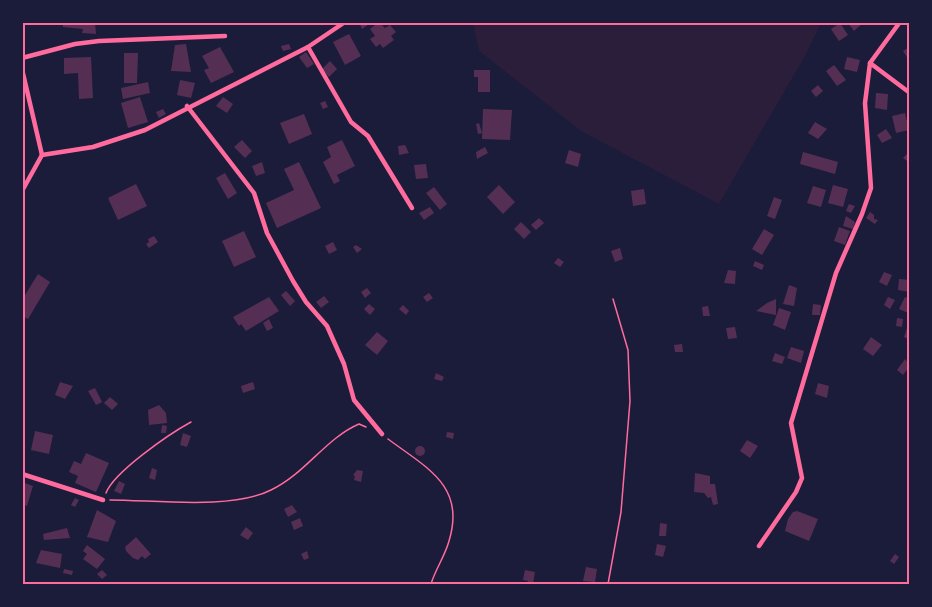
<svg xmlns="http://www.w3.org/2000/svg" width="932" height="607" viewBox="0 0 932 607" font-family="'DejaVu Sans',sans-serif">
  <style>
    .green { fill: #2a1e3b }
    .building { fill: #542f53 }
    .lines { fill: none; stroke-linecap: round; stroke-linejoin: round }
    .path { stroke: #ff6b9d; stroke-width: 1.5 }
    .minor { stroke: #ff6b9d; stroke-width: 4.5 }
    .neatline { fill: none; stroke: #ff6b9d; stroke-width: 2 }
  </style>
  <rect width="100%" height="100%" fill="#1b1b3a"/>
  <path class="green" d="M473 23V22L821 23 805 56 719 204 581 131 479 51Z"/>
  <g class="building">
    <path d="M63 22H95L96 34 82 33 83 29 63 27Z"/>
    <path d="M359 22H372L362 29Z"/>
    <path d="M379 22 385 28 390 25 396 32 391 36 394 40 383 48 380 44 376 47 370 39 375 36 370 29Z"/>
    <path d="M847 22H864L854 31Z"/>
    <path d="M840 23 848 35 839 41 831 29Z"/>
    <path d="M349 34 361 56 345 65 333 42Z"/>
    <path d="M186 44 191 72 171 71 175 45Z"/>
    <path d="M289 44 291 49 283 51 281 46Z"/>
    <path d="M220 47 234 72 211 83 204 70 209 68 202 56Z"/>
    <path d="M910 47V62L903 51Z"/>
    <path d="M306 52 314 64 307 68 299 57Z"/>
    <path d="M124 53H138L137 83H124Z"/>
    <path d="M91 57 93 98 79 99 78 73 64 74V58Z"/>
    <path d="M847 57 860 60 857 72 844 69Z"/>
    <path d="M330 61 337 69 329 77 322 69Z"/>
    <path d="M834 65 846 80 837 86 826 71Z"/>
    <path d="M474 70H490V92H478V77H474Z"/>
    <path d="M180 80 195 83 191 98 177 95Z"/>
    <path d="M148 82 150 93 123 99 121 88Z"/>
    <path d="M818 85 823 91 816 97 811 91Z"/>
    <path d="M876 93 888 94 887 110 875 108Z"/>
    <path d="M140 97 148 122 128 128 121 103Z"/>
    <path d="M223 97 233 104 227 113 216 106Z"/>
    <path d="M325 101 328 107 323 109 320 103Z"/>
    <path d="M163 109 166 114 159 118 156 112Z"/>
    <path d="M483 109 512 110 510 140 482 139Z"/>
    <path d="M905 113 909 130 896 133 892 116Z"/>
    <path d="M304 114 312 134 289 144 280 123Z"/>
    <path d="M815 122 827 129 818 139 808 133Z"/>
    <path d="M479 123 482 133 478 134 476 124Z"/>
    <path d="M886 129 892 138 882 143 877 135Z"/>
    <path d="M242 140 252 151 245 158 234 147Z"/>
    <path d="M342 140 355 166 337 175 340 181 334 184 323 162 331 157 327 147Z"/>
    <path d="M405 145 409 153 399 155 398 146Z"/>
    <path d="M485 147 488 153 477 159 476 152Z"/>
    <path d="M569 150 581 154 578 167 565 163Z"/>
    <path d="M910 151V163L903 158Z"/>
    <path d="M803 152 838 162 835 174 800 164Z"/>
    <path d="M262 162 265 173 256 176 252 166Z"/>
    <path d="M299 162 321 208 277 228 266 203 294 190 284 169Z"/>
    <path d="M426 164 428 178 416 179 414 165Z"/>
    <path d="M225 173 237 193 228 199 216 178Z"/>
    <path d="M136 184 147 206 118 220 108 198Z"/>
    <path d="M499 185 515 202 503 214 487 197Z"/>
    <path d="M833 185 848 189 843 207 828 203Z"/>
    <path d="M813 186 826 190 821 207 807 203Z"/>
    <path d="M434 187 447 204 440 210 426 193Z"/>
    <path d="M644 189 646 204 633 206 631 191Z"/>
    <path d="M774 197 782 200 775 219 767 216Z"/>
    <path d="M849 204 855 206 851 213 846 211Z"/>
    <path d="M430 207 434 213 424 220 419 213Z"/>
    <path d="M870 212 874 215V219L878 220 875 224 866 218Z"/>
    <path d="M846 216 855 222 853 229 843 226Z"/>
    <path d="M539 218 544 223 536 230 531 225Z"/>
    <path d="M521 222 531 232 524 239 514 229Z"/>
    <path d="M839 227 850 231 845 245 834 241Z"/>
    <path d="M764 229 774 235 762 255 752 249Z"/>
    <path d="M244 231 256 257 234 267 222 241Z"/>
    <path d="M154 236 158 242 149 248 146 244 149 242 148 239Z"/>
    <path d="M333 242 337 250 329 254 325 246Z"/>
    <path d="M356 245 362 249 357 253 353 247Z"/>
    <path d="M620 248 623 259 615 262 611 251Z"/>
    <path d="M558 258 564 262 560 267 554 263Z"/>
    <path d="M755 261 764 265 762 270 753 266Z"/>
    <path d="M728 270 736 271 735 284 724 283Z"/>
    <path d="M884 272 892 275 887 286 879 282Z"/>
    <path d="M38 274 50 282 28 319 22 316V300Z"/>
    <path d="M899 279 910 280V292L898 290Z"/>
    <path d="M789 285 797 288 794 306 783 304Z"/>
    <path d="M367 288 371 293 365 298 361 292Z"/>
    <path d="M286 291 295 301 290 306 281 295Z"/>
    <path d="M429 293 433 298 427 302 423 297Z"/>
    <path d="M324 296 329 302 321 308 316 302Z"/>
    <path d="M269 297 279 311 246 331 241 324 239 326 233 317Z"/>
    <path d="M888 297 895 300 890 309 884 305Z"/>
    <path d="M905 297 910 299 908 313 899 309Z"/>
    <path d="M776 299V315L756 311 767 303Z"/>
    <path d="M369 304 375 309 370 315 364 309Z"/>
    <path d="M813 304 821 305 820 315H812Z"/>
    <path d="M403 305 409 311 406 315 399 309Z"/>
    <path d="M708 306 710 316H703L702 307Z"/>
    <path d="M779 308 791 312 785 330 773 325Z"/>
    <path d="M897 318 903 319 902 327 896 326Z"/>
    <path d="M269 319 273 328 267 331 263 323Z"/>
    <path d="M735 327 737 338 728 339 726 328Z"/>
    <path d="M907 328 910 329V340L904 337Z"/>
    <path d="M377 332 388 341 377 355 365 345Z"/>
    <path d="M871 337 882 345 873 356 863 349Z"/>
    <path d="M682 344 683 352H675L674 345Z"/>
    <path d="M791 347 804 351 801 363 787 358Z"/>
    <path d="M775 353 785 357 782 364 772 361Z"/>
    <path d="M905 359 910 366 903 375 897 370Z"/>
    <path d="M436 373 444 377 442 381 434 379Z"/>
    <path d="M60 382 73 386 65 399 55 395Z"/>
    <path d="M253 382 255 389 243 393 241 386Z"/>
    <path d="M818 383 829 386 827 398 815 394Z"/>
    <path d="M95 388 102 402 96 405 88 391Z"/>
    <path d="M110 397 118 404 112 410 104 403Z"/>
    <path d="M159 405 166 413 167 423 149 425 148 410Z"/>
    <path d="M162 425 167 426 166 433H161Z"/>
    <path d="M35 431 53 435 49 454 31 450Z"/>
    <path d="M447 432 454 433 453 439 446 437Z"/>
    <path d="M183 433 191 436 187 447 180 445Z"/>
    <path d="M747 440 758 446 750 458 740 451Z"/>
    <circle cx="420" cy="451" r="5"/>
    <path d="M86 453 109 463 96 492 75 483 78 476 69 472 74 461 81 464Z"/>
    <path d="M152 468 157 470 155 480 149 478Z"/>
    <path d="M357 470 363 471 361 482 354 480 355 476 353 475Z"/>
    <path d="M695 473 710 476V484H715L718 504 713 505 711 497 708 498 704 493 694 492Z"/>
    <path d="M119 481 125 484 121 494 114 491Z"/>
    <path d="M22 482 33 486 27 506 22 504Z"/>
    <path d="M75 498 79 500 75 507 71 505Z"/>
    <path d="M292 505 297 512 288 517 284 509Z"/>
    <path d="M97 510 116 521 108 542 87 537Z"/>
    <path d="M797 511 818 519 809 541 785 531 788 519 793 512Z"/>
    <path d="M300 518 303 526 294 530 291 522Z"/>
    <path d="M660 523 667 524 666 536H659Z"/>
    <path d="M246 527 253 533 248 540 240 535Z"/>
    <path d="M67 528 70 538 44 540 43 534Z"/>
    <path d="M136 537 151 554 145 559 142 556 138 560 133 558 126 551 125 547Z"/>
    <path d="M657 544 666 546 663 557 655 555Z"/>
    <path d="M87 545 105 559 97 569 83 559 87 554 83 551Z"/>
    <path d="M41 550 62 554 60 568 36 563Z"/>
    <path d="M307 551 309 558 304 560 301 554Z"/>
    <path d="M895 554 899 557 894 564 890 561Z"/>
    <path d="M586 567 597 569 595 582 583 581Z"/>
    <path d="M64 569 73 571 72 575 63 573Z"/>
    <path d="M102 570 107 575 102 579 97 574Z"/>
    <path d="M525 570 535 572 533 584H527L528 581 523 580Z"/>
  </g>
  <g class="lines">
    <g class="path">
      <path d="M388 439C427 468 466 486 449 541 445 556 435 570 431 584"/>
      <path d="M106 493C114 472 169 434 191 422"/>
      <path d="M110 500C155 500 232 510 271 490 305 474 326 438 359 424L366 427"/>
      <path d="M608 584 621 512 630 401 628 350 613 299"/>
    </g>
    <g class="minor">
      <path d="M308 47 351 122 368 136 412 208"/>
      <path d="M22 58 75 44 99 41 225 36"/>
      <path d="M870 63 910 93"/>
      <path d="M22 69 42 155"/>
      <path d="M187 106 254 193 267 233 293 281 306 302 327 326 344 364 354 400 382 434"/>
      <path d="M42 155 93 147 145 130 308 47 345 22"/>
      <path d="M22 191 42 155"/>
      <path d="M22 474 103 500"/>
      <path d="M759 546 796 492 802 478 791 423 836 273 862 214 871 188 865 103 870 63 900 22"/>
    </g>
  </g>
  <rect width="932" height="607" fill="none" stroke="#1b1b3a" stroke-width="48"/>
  <rect x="24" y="24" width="884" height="559" class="neatline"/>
</svg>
